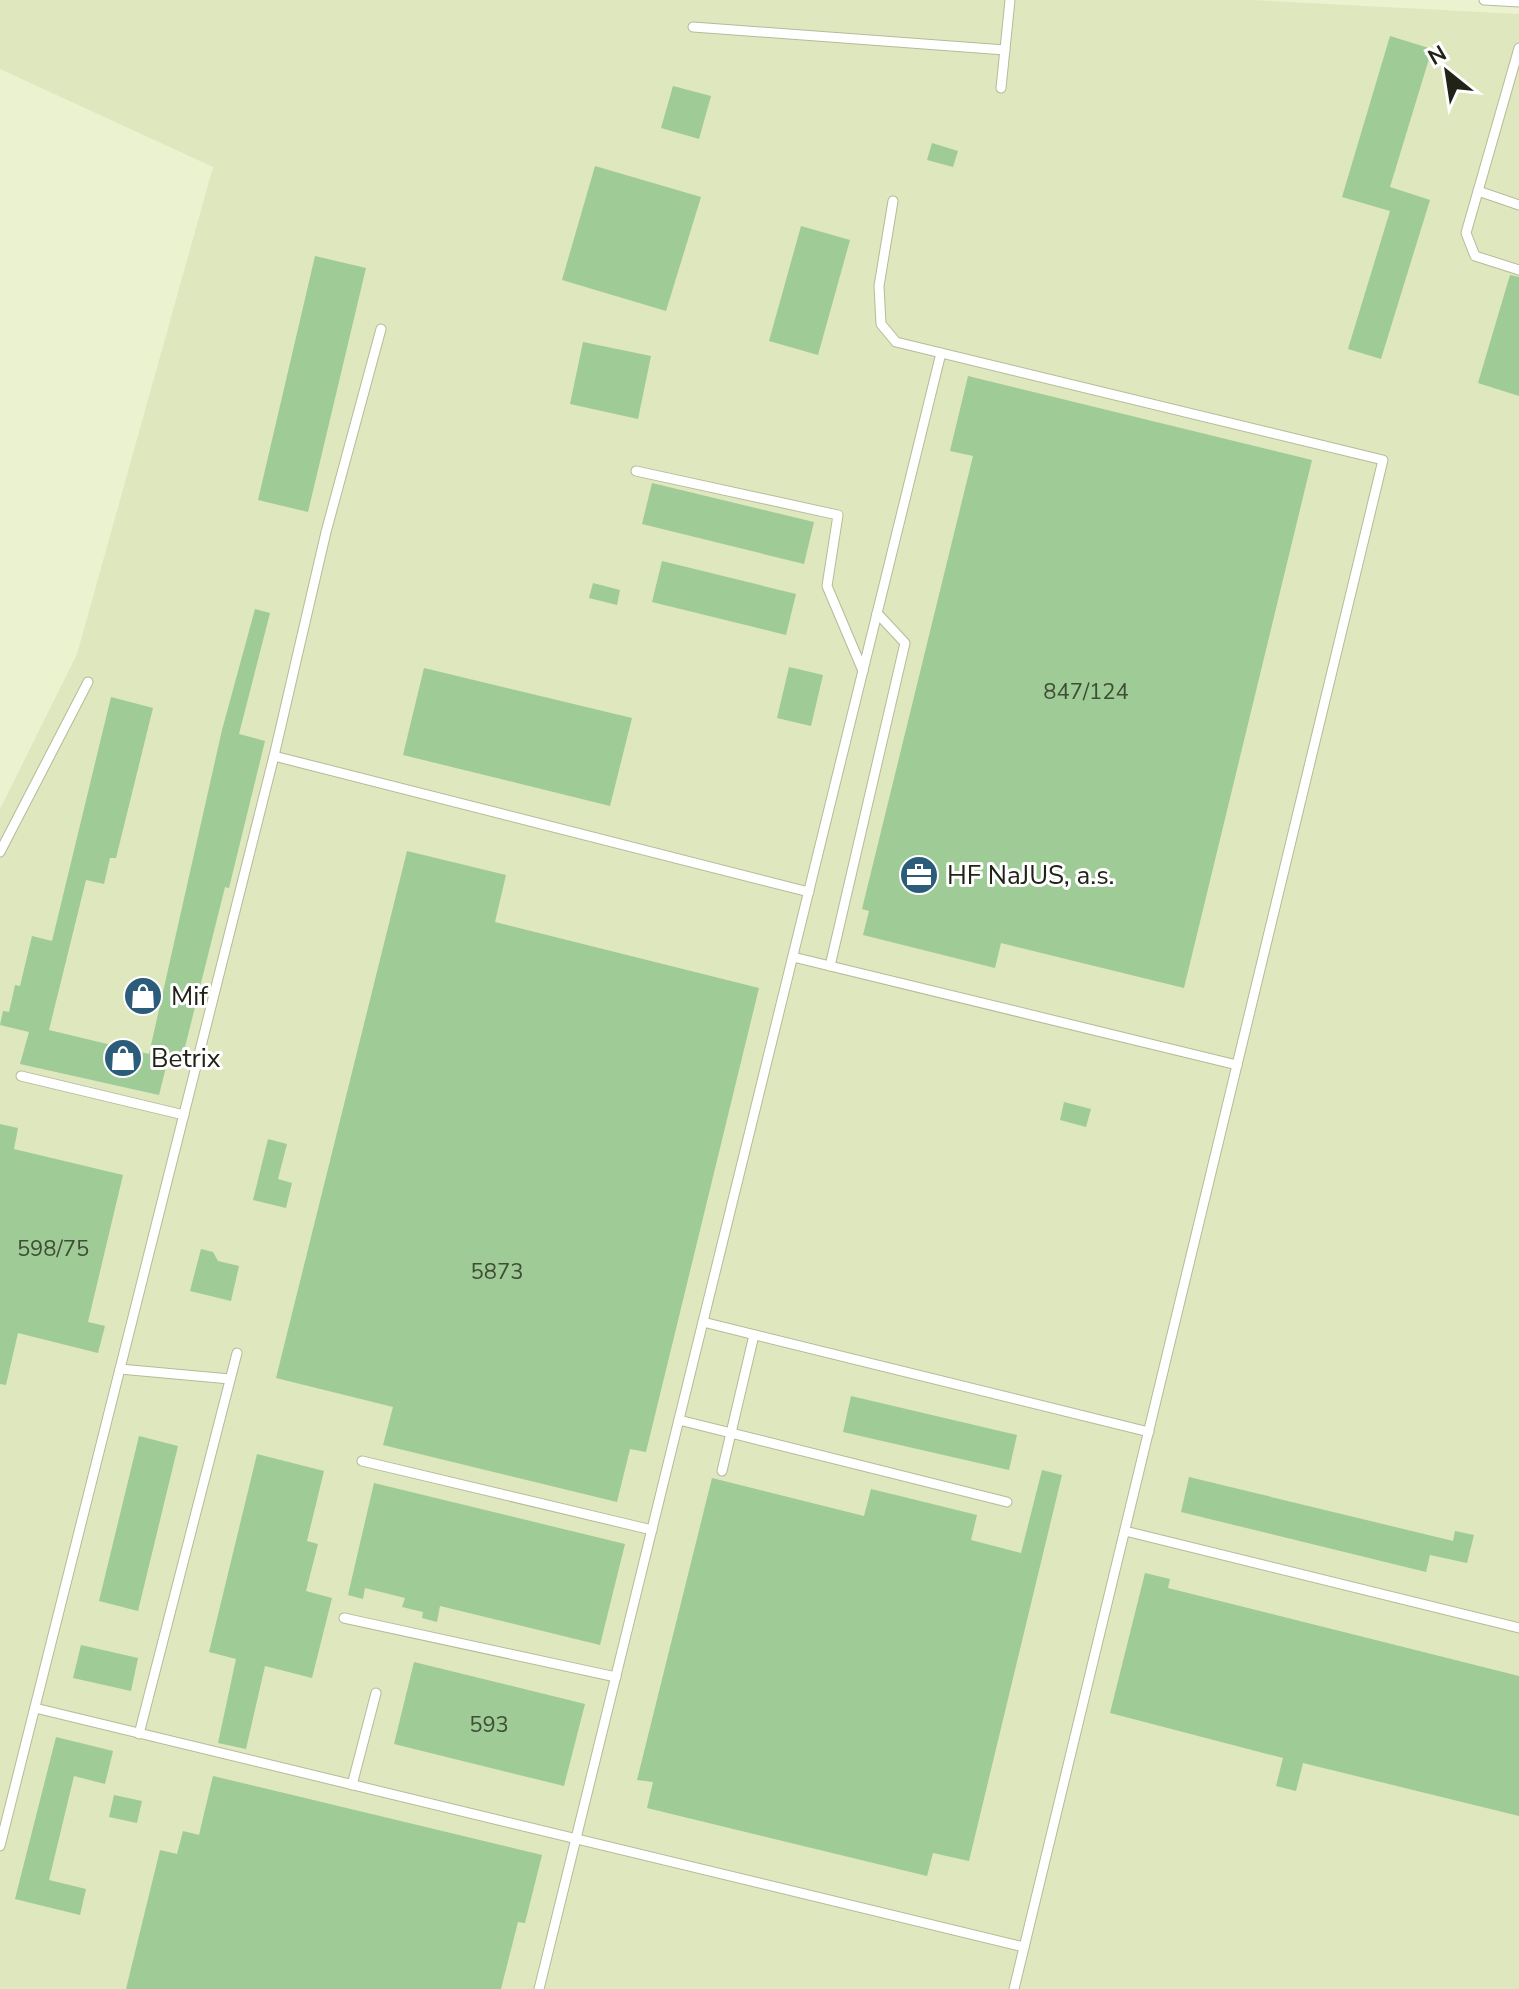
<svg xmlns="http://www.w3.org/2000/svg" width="1519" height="1989" viewBox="0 0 1519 1989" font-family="'Nunito Sans',sans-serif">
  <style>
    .built { fill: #dfe7be }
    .building { fill: #9fcb96 }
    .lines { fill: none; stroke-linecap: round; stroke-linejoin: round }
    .service-casing { stroke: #b4bb99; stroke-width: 11 }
    .service { stroke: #fff; stroke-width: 9 }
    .labels { text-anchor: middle; stroke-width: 6; stroke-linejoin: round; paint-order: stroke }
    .number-label { font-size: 22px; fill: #404d36 }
    .poi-label { font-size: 26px; fill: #212316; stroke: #fff; text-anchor: start }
  </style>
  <rect width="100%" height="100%" fill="#ebf2d0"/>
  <path class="built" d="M0 0H1251L1519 14V1989H0V809L77 654 213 167 0 69Z"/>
  <g class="building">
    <path d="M1390 36 1432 49 1390 187 1430 200 1381 359 1348 349 1390 211 1342 197Z"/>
    <path d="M673 86 711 96 699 139 661 128Z"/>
    <path d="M932 143 958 151 953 167 927 160Z"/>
    <path d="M595 166 701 197 666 311 562 280Z"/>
    <path d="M801 226 850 240 818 355 769 341Z"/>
    <path d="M315 256 366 268 308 512 258 500Z"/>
    <path d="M1510 275 1519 277V396L1478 383Z"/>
    <path d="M583 342 651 356 638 419 570 404Z"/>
    <path d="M968 376 1312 460 1184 988 1001 943 995 968 863 935 869 911 862 909 973 456 950 451Z"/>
    <path d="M652 483 814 522 804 564 642 524Z"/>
    <path d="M662 561 796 594 786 635 652 602Z"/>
    <path d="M593 583 620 590 617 605 589 598Z"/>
    <path d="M255 609 270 613 239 734 265 741 229 888 225 887 181 1063 168 1059 159 1095 20 1064 29 1032 0 1025 3 1011 9 1012 15 985 20 986 32 936 52 941 111 697 153 708 116 858H110L104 884 86 880 49 1030 149 1054 222 730Z"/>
    <path d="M789 667 823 675 811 726 777 718Z"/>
    <path d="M424 668 632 718 610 806 403 755Z"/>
    <path d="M407 851 506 875 495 922 759 988 646 1452 630 1449 617 1502 383 1445 393 1407 276 1378Z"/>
    <path d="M1064 1102 1091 1109 1086 1127 1060 1120Z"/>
    <path d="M0 1124 18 1128 14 1149 123 1175 88 1322 105 1326 98 1353 18 1333 6 1385 0 1384Z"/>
    <path d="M268 1139 287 1144 278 1179 292 1183 286 1208 253 1200Z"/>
    <path d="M201 1249 213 1252 218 1261 239 1266 231 1301 190 1291Z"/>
    <path d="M851 1396 1017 1435 1009 1470 843 1432Z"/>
    <path d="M139 1436 178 1446 138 1611 99 1601Z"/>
    <path d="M257 1454 324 1471 307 1541 318 1544 306 1591 332 1598 312 1678 265 1666 246 1749 218 1743 236 1659 209 1652Z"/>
    <path d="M1042 1470 1062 1475 969 1861 933 1853 927 1876 647 1808 653 1782 637 1780 712 1478 864 1516 871 1489 900 1496 977 1515 971 1540 1021 1553Z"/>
    <path d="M1189 1477 1453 1541 1455 1531 1474 1535 1467 1563 1430 1555 1426 1572 1181 1512Z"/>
    <path d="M374 1483 625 1544 600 1645 440 1606 437 1622 422 1618 423 1612 402 1607 405 1598 365 1588 363 1599 348 1595Z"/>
    <path d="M1145 1573 1170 1579 1168 1588 1519 1676V1816L1303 1763 1296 1791 1276 1786 1283 1758 1110 1713Z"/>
    <path d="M81 1645 138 1658 131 1691 73 1678Z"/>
    <path d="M414 1662 585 1704 564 1786 394 1744Z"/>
    <path d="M56 1737 113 1751 105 1784 74 1776 49 1880 86 1889 80 1915 15 1899Z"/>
    <path d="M213 1776 542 1855 525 1923 518 1922 501 1989H126L160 1850 177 1854 183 1831 199 1835Z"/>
    <path d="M114 1795 142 1801 137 1823 109 1817Z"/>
  </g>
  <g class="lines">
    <defs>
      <g id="service">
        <path d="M1484 0 1519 2"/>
        <path d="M693 27 1005 50"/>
        <path d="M1519 48 1466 233 1475 256 1519 270"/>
        <path d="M1001 88 1010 0"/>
        <path d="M1478 191 1519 205"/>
        <path d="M893 201 879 286 881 324 896 342 1383 460 1014 1989"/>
        <path d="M636 471 838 515 827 586 863 671"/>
        <path d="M274 756 809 892"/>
        <path d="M0 852 88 682"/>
        <path d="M793 957 1237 1065"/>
        <path d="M830 966 905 643 877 613"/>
        <path d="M21 1076 184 1115"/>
        <path d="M703 1322 1149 1432"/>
        <path d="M120 1369 230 1379"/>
        <path d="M679 1420 1007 1502"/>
        <path d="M362 1461 652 1530"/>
        <path d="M722 1471 754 1335"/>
        <path d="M1125 1531 1519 1628"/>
        <path d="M344 1618 616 1677"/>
        <path d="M35 1708 1024 1947"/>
        <path d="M139 1734 237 1353"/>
        <path d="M352 1785 376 1693"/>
        <path d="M0 1846 274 756 326 532 381 329"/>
        <path d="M539 1989 941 353"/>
      </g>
    </defs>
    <use href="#service" class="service-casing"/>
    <use href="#service" class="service"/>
  </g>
  <defs>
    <symbol id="office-disc" viewBox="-11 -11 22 22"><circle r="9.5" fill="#2b5d7a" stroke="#fff"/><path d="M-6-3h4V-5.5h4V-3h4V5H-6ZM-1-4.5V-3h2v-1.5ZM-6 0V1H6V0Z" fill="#fff"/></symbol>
    <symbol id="shop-disc" viewBox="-11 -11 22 22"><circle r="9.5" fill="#2b5d7a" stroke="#fff"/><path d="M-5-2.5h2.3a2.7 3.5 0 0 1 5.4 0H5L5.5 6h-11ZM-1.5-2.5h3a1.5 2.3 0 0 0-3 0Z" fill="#fff"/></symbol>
  </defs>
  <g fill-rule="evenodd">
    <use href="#office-disc" x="897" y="853" width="44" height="44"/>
    <use href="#shop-disc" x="121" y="974" width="44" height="44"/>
    <use href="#shop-disc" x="101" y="1036" width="44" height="44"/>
  </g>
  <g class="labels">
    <g class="number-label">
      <text x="1086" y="699">847/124</text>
      <text x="53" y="1256">598/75</text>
      <text x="497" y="1279">5873</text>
      <text x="489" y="1732">593</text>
    </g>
    <g class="poi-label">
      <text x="947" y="884">HF NaJUS, a.s.</text>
      <text x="171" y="1005">Mif</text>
      <text x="151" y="1067">Betrix</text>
    </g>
  </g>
  <g transform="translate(1447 72) rotate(330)" stroke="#ffffff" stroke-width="6" paint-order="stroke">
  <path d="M0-6L14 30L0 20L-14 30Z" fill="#212316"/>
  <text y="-12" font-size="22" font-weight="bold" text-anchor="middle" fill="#212316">N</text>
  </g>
</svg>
